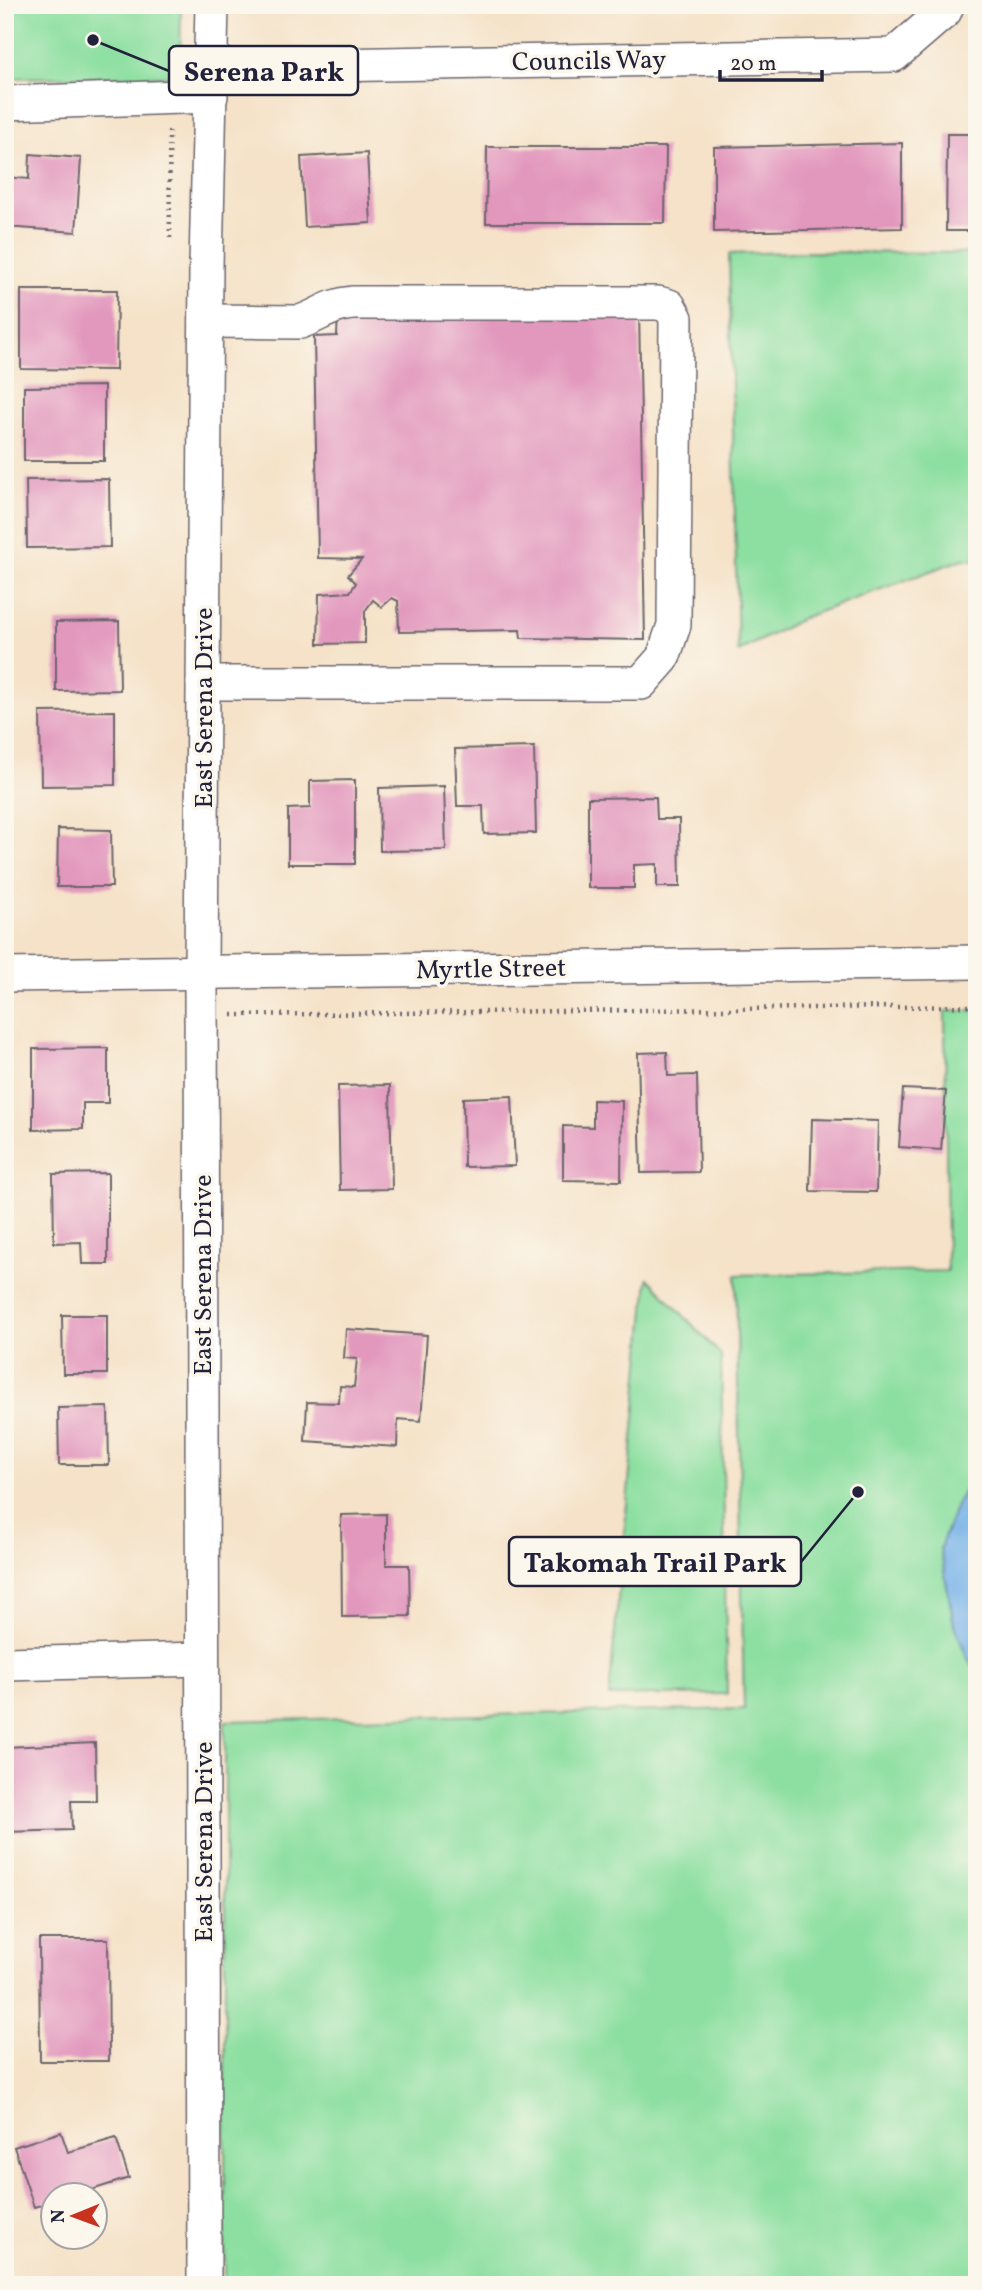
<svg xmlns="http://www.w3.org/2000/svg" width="982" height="2290" viewBox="0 0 982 2290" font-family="Vollkorn,serif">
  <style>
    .green { fill: #8cdfa0; stroke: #57806e; stroke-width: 2 }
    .water { fill: #77b3e9; stroke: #4c6a92; stroke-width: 2 }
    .building { fill: #e297bd }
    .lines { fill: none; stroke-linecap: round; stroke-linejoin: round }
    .minor-casing { stroke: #6c656c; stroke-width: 36 }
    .path { stroke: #6c656c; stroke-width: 4.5; stroke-dasharray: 2 5; stroke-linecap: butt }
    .minor { stroke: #fff; stroke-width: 33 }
    .labels { text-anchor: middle; stroke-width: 7; stroke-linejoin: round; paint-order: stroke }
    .street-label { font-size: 26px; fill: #22223b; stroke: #fbf7ec }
    .leader { fill: none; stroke: #22223b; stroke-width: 2.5 }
    .callout-dot { fill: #22223b; stroke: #fbf7ec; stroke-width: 2.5 }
    .callout { fill: #fbf7ec; stroke: #22223b; stroke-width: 2.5 }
    .callout-label { font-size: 28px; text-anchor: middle; font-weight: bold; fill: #22223b }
  </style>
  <rect width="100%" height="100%" fill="#fbf7ec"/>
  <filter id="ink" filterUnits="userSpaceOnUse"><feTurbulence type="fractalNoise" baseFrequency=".0143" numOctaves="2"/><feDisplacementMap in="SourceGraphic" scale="14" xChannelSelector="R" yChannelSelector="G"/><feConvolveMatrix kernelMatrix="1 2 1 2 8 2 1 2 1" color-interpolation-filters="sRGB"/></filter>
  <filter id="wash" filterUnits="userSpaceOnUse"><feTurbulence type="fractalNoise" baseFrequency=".00686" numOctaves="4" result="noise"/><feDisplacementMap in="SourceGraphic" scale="28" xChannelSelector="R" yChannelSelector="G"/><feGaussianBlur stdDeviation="1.57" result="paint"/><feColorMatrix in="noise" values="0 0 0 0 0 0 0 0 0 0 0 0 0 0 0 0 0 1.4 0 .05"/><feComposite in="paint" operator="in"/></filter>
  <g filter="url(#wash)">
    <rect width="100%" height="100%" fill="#f5e2c8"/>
    <g class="green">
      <path d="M5 5H181L180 76 5 78Z"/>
      <path d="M794 252 977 253V560L963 559 805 617 738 652 729 254Z"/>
      <path d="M945 1011H977V2285H225V1721L744 1709 736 1275 947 1271Z"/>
      <path d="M648 1278 721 1355 727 1694 609 1696Z"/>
    </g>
    <path class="water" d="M977 1468V1671L968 1659 954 1625 940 1548 956 1505Z"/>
    <g id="blocks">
      <g class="building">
        <path d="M947 134H977V231H946Z"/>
        <path d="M902 143V228L714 232V147Z"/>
        <path d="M487 147H666L665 223H486Z"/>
        <path d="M367 153 371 223 305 227 301 157Z"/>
        <path d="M30 154 81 158 76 232 5 227V177L29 179Z"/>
        <path d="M21 290H117L116 370 21 369Z"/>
        <path d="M639 309 645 640 521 638 520 630 399 632 398 601 392 598 382 607 373 600 365 611V643L318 644 319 594 350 592 356 583 348 575 362 559 318 558 314 337 337 336 338 313Z"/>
        <path d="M104 386V461H24V387Z"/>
        <path d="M109 479 110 547 27 548 26 480Z"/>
        <path d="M119 621 120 690 56 691V622Z"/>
        <path d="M115 711V785L41 786 40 712Z"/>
        <path d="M534 747 536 833 484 834 483 806H457L455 749Z"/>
        <path d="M355 780V864H288V809L310 808V781Z"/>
        <path d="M444 786 446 850 380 851 379 788Z"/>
        <path d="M656 797 657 819H679L680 887H657V864L634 865V888H588V798Z"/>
        <path d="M58 829 111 830 112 887H57Z"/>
        <path d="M108 1048V1103H83V1129L33 1130V1049Z"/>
        <path d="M667 1052 668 1076 697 1075 699 1172 641 1173 638 1053Z"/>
        <path d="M390 1085 392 1189 340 1190 338 1086Z"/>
        <path d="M903 1089 946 1091 941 1150 899 1147Z"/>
        <path d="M512 1096 515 1166 464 1167 463 1098Z"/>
        <path d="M593 1100 622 1101 621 1181 563 1180V1126L593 1127Z"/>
        <path d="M812 1119 878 1121 876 1192 810 1191Z"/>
        <path d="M108 1173V1264H82L81 1242 54 1243 53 1174Z"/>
        <path d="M62 1315H107V1374H63Z"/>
        <path d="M346 1329 427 1335 421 1421 398 1419 397 1447 305 1441 307 1402 339 1403 340 1386 354 1387 357 1359 344 1358Z"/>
        <path d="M108 1407 109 1465H59L58 1408Z"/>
        <path d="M386 1514V1565H409L410 1616 342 1617 341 1515Z"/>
        <path d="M95 1743 96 1801H71L72 1830 5 1832V1747Z"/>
        <path d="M39 1939H108L109 2061H40Z"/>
        <path d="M61 2132 68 2152 116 2138 129 2178 73 2196H52V2202L34 2207 14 2147Z"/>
      </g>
    </g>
  </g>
  <g filter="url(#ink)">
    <use href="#blocks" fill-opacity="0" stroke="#6c656c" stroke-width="2"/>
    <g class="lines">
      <defs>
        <g id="minor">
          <path d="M211 67 894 55 945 11 947 5"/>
          <path d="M5 103 211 96"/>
          <path d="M203 683H641L663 658 674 625 676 318 669 306 658 303H353C329 305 321 315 300 322L206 321"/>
          <path d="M5 975 977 962"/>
          <path d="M5 1664 202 1659"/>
          <path d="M204 2285 201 972 206 266 212 5"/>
        </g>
      </defs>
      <use href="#minor" class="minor-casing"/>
      <g class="path">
        <path d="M169 131 170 238"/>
        <path d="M232 1015 977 1006"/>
      </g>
      <use href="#minor" class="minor"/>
    </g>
  </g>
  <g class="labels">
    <g class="street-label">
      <text transform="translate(589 60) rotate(-1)" y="9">Councils Way</text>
      <text transform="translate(203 708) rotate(-90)" y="9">East Serena Drive</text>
      <text transform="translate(491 968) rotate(-1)" y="9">Myrtle Street</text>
      <text transform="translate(202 1275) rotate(-90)" y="9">East Serena Drive</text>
      <text transform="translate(203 1842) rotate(-90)" y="9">East Serena Drive</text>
    </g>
  </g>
  <path class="leader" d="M93 40L169 71M858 1492L801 1562"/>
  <g class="callout-dot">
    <circle cx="93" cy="40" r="7"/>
    <circle cx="858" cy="1492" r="7"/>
  </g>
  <g class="callout">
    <rect x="169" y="46" width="189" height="49" rx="7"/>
    <rect x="509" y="1537" width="292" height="49" rx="7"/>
  </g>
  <g class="callout-label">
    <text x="264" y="81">Serena Park</text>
    <text x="655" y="1572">Takomah Trail Park</text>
  </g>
  <rect width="982" height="2290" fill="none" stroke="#fbf7ec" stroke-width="28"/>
  <g transform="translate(74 2216) rotate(269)"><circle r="33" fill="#fbf7ec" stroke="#a4a2a5" stroke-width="2"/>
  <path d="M0-5L12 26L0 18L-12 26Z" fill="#c8321e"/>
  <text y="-10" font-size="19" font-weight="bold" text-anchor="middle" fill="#22223b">N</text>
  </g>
  <path d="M720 70v10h102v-10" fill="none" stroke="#22223b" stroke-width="3.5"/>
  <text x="730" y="70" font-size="21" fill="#22223b" stroke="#fbf7ec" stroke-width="5" paint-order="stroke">20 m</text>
</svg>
